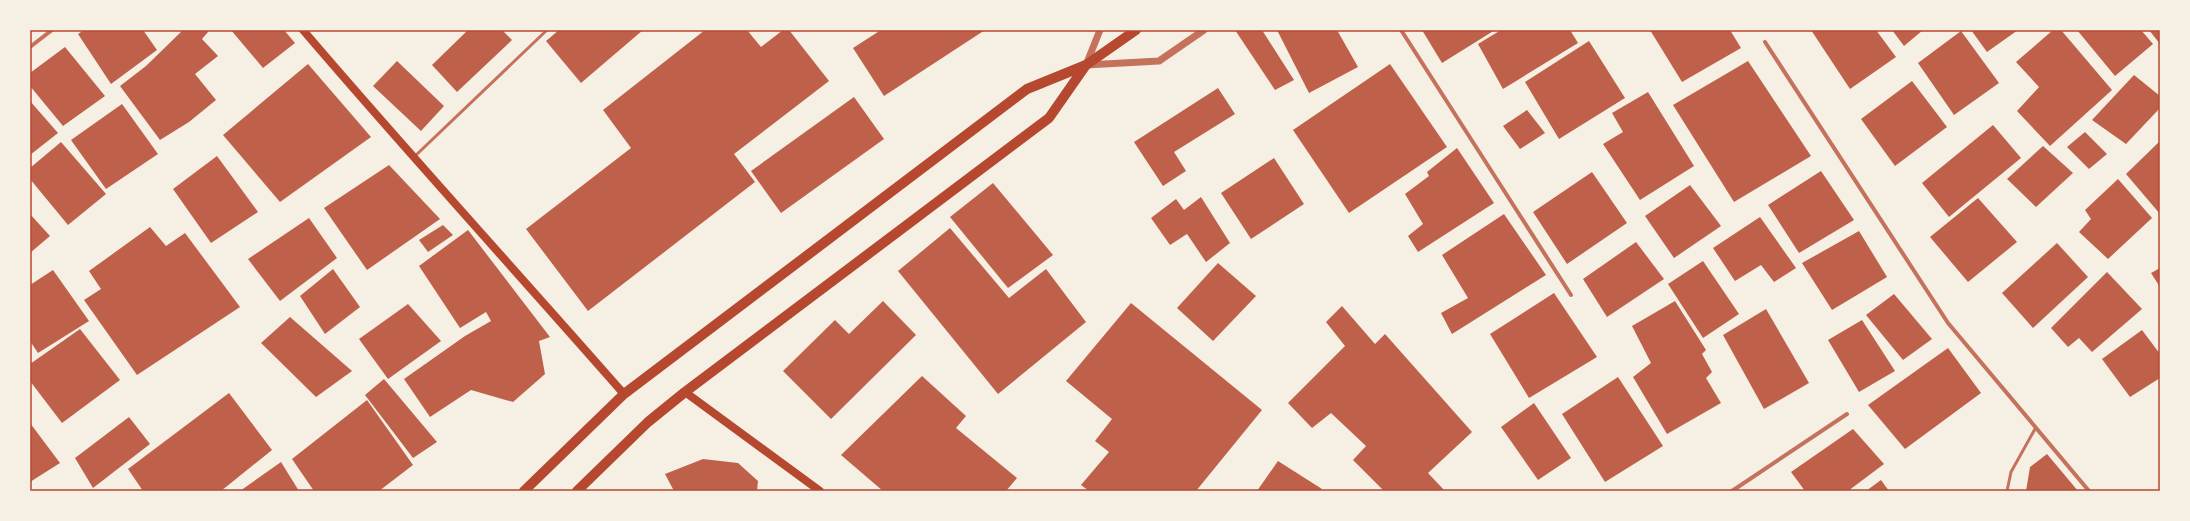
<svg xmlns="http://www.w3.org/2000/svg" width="2190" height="521" viewBox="0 0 2190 521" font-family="Helvetica,sans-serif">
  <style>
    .building { fill: #bf614a }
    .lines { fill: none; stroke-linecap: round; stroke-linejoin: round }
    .service { stroke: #c5725c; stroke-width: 3 }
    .minor { stroke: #c5725c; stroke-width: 4 }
    .tertiary { stroke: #c5725c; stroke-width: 7 }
    .secondary { stroke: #b5482f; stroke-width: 8 }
    .primary { stroke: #b5482f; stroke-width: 10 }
    .neatline { fill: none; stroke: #b5482f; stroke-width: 1.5 }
  </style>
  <rect width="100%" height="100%" fill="#f6efe4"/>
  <g class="building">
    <path d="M84 30H143L157 50 111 84 78 34Z"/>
    <path d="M183 30H206L208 32 202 39 218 56 195 74 216 100 189 122 160 140 120 86 146 66Z"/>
    <path d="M231 30H284L295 43 263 68Z"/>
    <path d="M468 30H502L512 40 457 92 432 65Z"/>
    <path d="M559 30H643L581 83 546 41Z"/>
    <path d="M705 30H747L761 47 783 30H789L829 81 734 154 755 182 588 311 526 229 631 148 603 110Z"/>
    <path d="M881 30H985L884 96 853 48Z"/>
    <path d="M1235 30H1262L1294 80 1275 90Z"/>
    <path d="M1277 30H1337L1358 67 1309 93Z"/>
    <path d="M1422 30H1495L1442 63Z"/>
    <path d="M1501 30H1570L1578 43 1503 89 1478 44Z"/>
    <path d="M1650 30H1730L1741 48 1682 82Z"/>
    <path d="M1811 30H1876L1896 57 1850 89Z"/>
    <path d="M1892 30H1923L1904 46Z"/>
    <path d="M1971 30H2018L1987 52Z"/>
    <path d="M2053 30H2061L2112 90 2050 146 2017 111 2039 87 2016 62Z"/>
    <path d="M2077 30H2141L2153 44 2115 76Z"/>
    <path d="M2149 30H2160V44Z"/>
    <path d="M1961 31 1999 83 1954 115 1918 63Z"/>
    <path d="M1589 41 1625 98 1559 139 1525 82Z"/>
    <path d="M65 47 105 96 63 126 30 86V73Z"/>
    <path d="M397 61 444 106 421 131 373 86Z"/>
    <path d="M1748 61 1811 156 1734 202 1673 105Z"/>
    <path d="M308 64 371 137 280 202 223 135Z"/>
    <path d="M1390 64 1447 147 1349 213 1293 130Z"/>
    <path d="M2134 75 2160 96V108L2126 144 2092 120Z"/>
    <path d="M1912 81 1947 127 1895 166 1861 119Z"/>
    <path d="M1218 88 1235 114 1174 152 1186 171 1163 186 1134 142Z"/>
    <path d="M1648 92 1694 166 1640 200 1603 144 1623 132 1612 113Z"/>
    <path d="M854 97 884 139 781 213 751 171Z"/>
    <path d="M30 101 58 133 30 155Z"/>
    <path d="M122 104 158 154 106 189 71 140Z"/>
    <path d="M1527 110 1545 133 1520 149 1503 126Z"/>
    <path d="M1993 125 2021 158 1949 217 1922 183Z"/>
    <path d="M2085 132 2107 154 2089 169 2067 147Z"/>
    <path d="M2160 141V214L2126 174Z"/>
    <path d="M61 142 106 194 68 225 30 179V168Z"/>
    <path d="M2043 146 2073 173 2036 207 2007 179Z"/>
    <path d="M1457 148 1494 203 1418 252 1408 236 1423 224 1405 194 1429 176 1427 172Z"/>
    <path d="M217 156 258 212 211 243 173 189Z"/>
    <path d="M1274 158 1304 204 1251 239 1221 193Z"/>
    <path d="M389 165 440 219 367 270 324 208Z"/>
    <path d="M1821 171 1854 220 1799 253 1768 205Z"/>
    <path d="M1592 172 1627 223 1567 264 1533 212Z"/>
    <path d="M2118 179 2152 218 2108 259 2079 232 2091 219 2085 210Z"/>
    <path d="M993 183 1053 255 1008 288 950 217Z"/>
    <path d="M1690 185 1721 226 1674 258 1645 216Z"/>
    <path d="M1201 197 1230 243 1206 262 1187 234 1170 245 1151 218 1176 199 1184 210Z"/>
    <path d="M1978 198 2017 242 1968 282 1930 237Z"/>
    <path d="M30 214 50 236 30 253Z"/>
    <path d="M1504 214 1546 275 1452 334 1441 313 1468 298 1442 255Z"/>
    <path d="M1760 217 1796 268 1774 282 1761 265 1735 281 1713 248Z"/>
    <path d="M309 218 337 258 280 301 248 259Z"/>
    <path d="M443 225 453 235 428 252 419 240Z"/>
    <path d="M150 227 166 246 185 233 240 307 137 375 84 300 101 289 89 271Z"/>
    <path d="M950 228 1009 298 1046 269 1086 322 998 394 898 271Z"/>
    <path d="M468 230 550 337 539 341 545 374 513 402 471 390 430 417 404 379 465 336 491 321 486 312 460 328 419 266Z"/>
    <path d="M1859 231 1887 277 1832 310 1802 263Z"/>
    <path d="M1636 242 1664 279 1607 317 1583 279Z"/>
    <path d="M2057 243 2088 277 2033 328 2002 293Z"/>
    <path d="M1703 261 1739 314 1703 338 1668 284Z"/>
    <path d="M1218 263 1256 296 1213 341 1177 308Z"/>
    <path d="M2160 268V287L2151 273Z"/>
    <path d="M333 269 360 307 325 334 300 296Z"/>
    <path d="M53 270 89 321 38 353 30 341V285Z"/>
    <path d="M2107 272 2142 309 2092 352 2079 338 2068 347 2051 328Z"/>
    <path d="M1554 293 1597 357 1529 398 1490 334Z"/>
    <path d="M1894 294 1932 339 1903 360 1866 315Z"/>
    <path d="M883 301 916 335 831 419 783 371 835 320 849 334Z"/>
    <path d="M1675 301 1706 350 1702 354 1712 372 1706 378 1721 403 1667 434 1633 377 1651 363 1632 326Z"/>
    <path d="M1131 303 1262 410 1196 491H1089L1081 485 1109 452 1095 441 1112 419 1066 381Z"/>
    <path d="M408 304 441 341 388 379 359 339Z"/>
    <path d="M1342 306 1375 344 1385 334 1472 432 1428 473 1445 491H1384L1353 460 1366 446 1331 413 1312 428 1288 403 1345 346 1326 322Z"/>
    <path d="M1766 309 1809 383 1764 409 1723 335Z"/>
    <path d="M290 317 352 371 316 397 261 343Z"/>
    <path d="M1862 320 1895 371 1859 392 1828 340Z"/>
    <path d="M80 329 120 380 62 423 30 381V364Z"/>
    <path d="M2142 330 2160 354V378L2130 397 2102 359Z"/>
    <path d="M1948 348 1981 393 1905 449 1868 405Z"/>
    <path d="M922 376 966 416 956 428 1017 478 1006 491H883L841 455Z"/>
    <path d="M1618 377 1663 446 1605 482 1562 414Z"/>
    <path d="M384 379 437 442 413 458 365 395Z"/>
    <path d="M229 393 272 450 221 491H143L128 469Z"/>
    <path d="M367 400 413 465 379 491H314L292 459Z"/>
    <path d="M1534 403 1571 458 1538 480 1501 427Z"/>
    <path d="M129 417 150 444 93 488 75 458Z"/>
    <path d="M30 423 60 463 30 482Z"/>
    <path d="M1853 429 1884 464 1848 491H1805L1791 472Z"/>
    <path d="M2047 454 2078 491H2026L2030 467Z"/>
    <path d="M703 459 738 463 758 481 757 491H674L665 474Z"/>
    <path d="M1278 461 1322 489 1320 491H1257Z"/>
    <path d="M281 462 299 491H240Z"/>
    <path d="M1881 480 1889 491H1866Z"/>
  </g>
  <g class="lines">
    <g class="service">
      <path d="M414 157 547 30"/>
      <path d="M2007 491 2011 472 2035 429"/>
    </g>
    <g class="minor">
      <path d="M1401 30 1571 295"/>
      <path d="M1765 42 1948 323 2089 491"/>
      <path d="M30 47 52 30"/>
      <path d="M1732 491 1847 414"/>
    </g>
    <path class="tertiary" d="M1100 30 1086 65 1159 61 1204 30"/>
    <g class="secondary">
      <path d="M303 30C408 153 517 272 624 394"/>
      <path d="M685 392 820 491"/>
    </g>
    <g class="primary">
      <path d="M524 491 624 394 1027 89 1086 65 1136 30"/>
      <path d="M577 491 648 422 685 392 1049 118 1086 65"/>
    </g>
  </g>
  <rect width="2190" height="521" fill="none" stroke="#f6efe4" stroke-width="62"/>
  <rect x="31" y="31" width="2128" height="459" class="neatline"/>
</svg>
